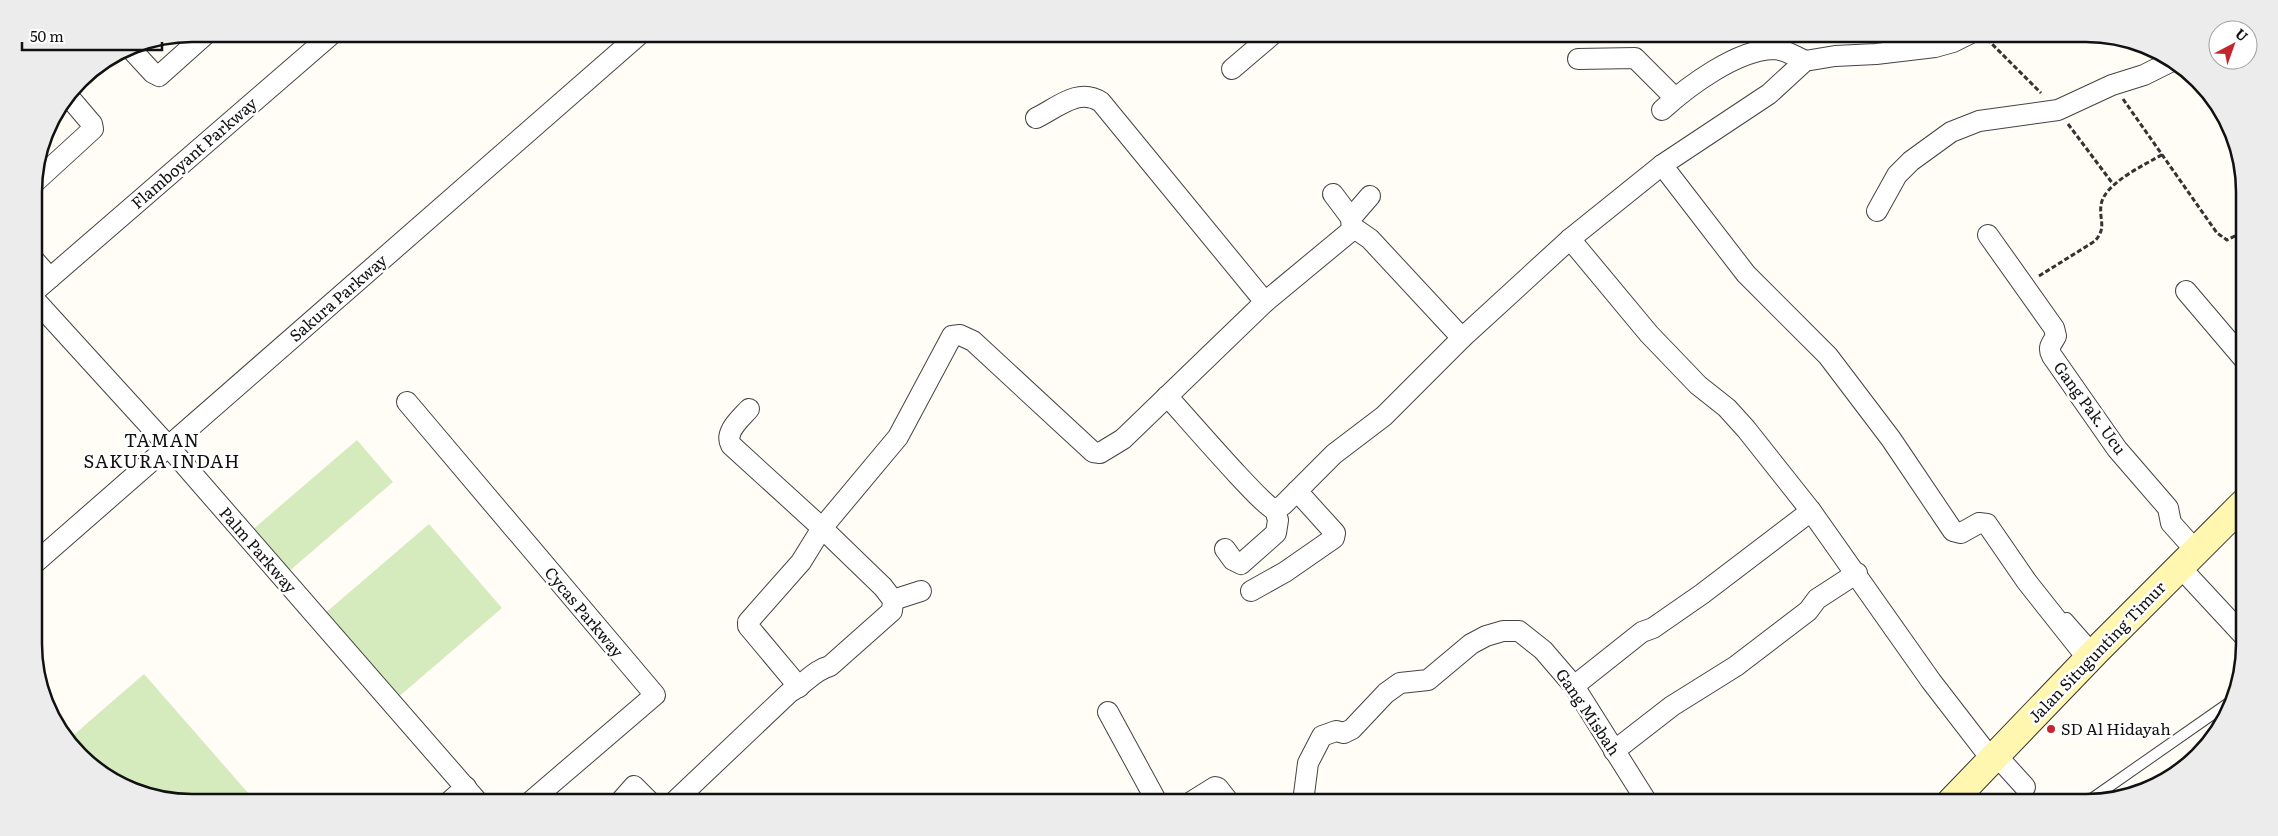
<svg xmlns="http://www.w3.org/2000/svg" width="2278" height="836" viewBox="0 0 2278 836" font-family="Literata,serif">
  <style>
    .green { fill: #d5ebbd }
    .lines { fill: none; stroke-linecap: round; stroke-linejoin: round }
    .lane-casing { stroke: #444; stroke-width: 12 }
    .street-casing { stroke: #444; stroke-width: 22 }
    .secondary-casing { stroke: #333; stroke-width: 30 }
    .path { stroke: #333; stroke-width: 3; stroke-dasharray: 5 2.5; stroke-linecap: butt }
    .lane { stroke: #fff; stroke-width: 10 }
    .street { stroke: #fff; stroke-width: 20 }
    .secondary { stroke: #fff6b0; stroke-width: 28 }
    .poi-dot { fill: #c4262e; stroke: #fff; stroke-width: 2 }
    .labels { text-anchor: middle; stroke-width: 5; stroke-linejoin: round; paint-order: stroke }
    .street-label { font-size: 16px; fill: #111; stroke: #fff }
    .poi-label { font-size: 16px; fill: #111; stroke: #fff; text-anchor: start }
    .neighbourhood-label { font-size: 18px; letter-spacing: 1px; fill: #111; stroke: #fff }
    .rim { fill: none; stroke: #111; stroke-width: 2.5 }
  </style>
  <rect width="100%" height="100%" fill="#fffdf5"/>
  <g class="green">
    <path d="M357 440 393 482 287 573 251 531Z"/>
    <path d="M429 524 502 608 396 699 323 615Z"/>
    <path d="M144 674 256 802H193L142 794 73 748 69 739Z"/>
  </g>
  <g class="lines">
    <defs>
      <g id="lane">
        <path d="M2067 618 2096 651"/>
        <path d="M2087 802 2233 700"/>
      </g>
      <g id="street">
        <path d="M129 47 153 73 159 76 206 34"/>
        <path d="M1578 59 1635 58 1675 98"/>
        <path d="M1232 69 1273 34"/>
        <path d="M1662 110C1688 86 1737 50 1773 49 1784 49 1795 56 1805 61"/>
        <path d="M1036 118C1057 108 1078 87 1101 102L1265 302"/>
        <path d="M1662 165 1746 274 1828 356 1891 439 1953 531 1961 533 1979 523 1987 524 2027 582 2088 659"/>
        <path d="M34 183 93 129 92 124 69 97"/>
        <path d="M1333 194 1351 218"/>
        <path d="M1877 211 1897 175 1911 161 1951 132 1979 121 2058 110 2112 85 2144 75 2168 63"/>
        <path d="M1352 230 1351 218 1370 196"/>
        <path d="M1988 235 2054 328 2056 336C2052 344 2047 347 2052 356L2117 449 2168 508 2171 523 2196 551"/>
        <path d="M1570 239 1649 334 1698 385 1727 408 1746 429 1811 511 1931 681 1992 760"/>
        <path d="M35 261 50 278"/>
        <path d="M35 291 332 34"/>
        <path d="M2186 291 2243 358"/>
        <path d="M35 300 169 447 478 802"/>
        <path d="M1167 396C1181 411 1265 509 1275 510L1283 505 1334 454 1384 416 1462 338 1570 239 1662 165 1769 94 1805 61 1835 56 1876 54 1935 47 1953 42 1969 34"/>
        <path d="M407 402 655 695 530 802"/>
        <path d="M749 409C740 419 724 432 731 445L822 528 801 562 748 622V626L799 687"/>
        <path d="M1225 549 1233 560 1241 564 1276 533 1278 520 1275 510"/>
        <path d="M36 562 640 34"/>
        <path d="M2180 567 2244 636"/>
        <path d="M1251 591 1285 572 1334 538 1335 533 1297 491"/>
        <path d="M893 600 921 591"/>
        <path d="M1574 686 1642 632 1653 628 1702 594 1811 511"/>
        <path d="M1108 712 1157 802"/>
        <path d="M1614 751 1672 706 1736 666 1808 611 1817 599 1857 573"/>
        <path d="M1996 755 2025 787"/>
        <path d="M449 802 466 787"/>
        <path d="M620 802 634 786 650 802"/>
        <path d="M674 802 790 692C805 684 814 670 830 666L892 611 893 600 883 587 822 528 898 437 952 336 960 335 973 341 1093 452 1100 453 1123 439 1265 302 1352 230H1357L1370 239 1462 338"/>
        <path d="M1191 802 1215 787 1218 788 1229 802"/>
        <path d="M1303 802 1308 763 1322 736 1336 731 1344 733 1352 729 1386 693 1400 683 1428 680 1471 644 1486 636 1503 631H1519L1543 650 1574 686 1647 802"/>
      </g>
      <path id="secondary" d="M1951 802 2096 651 2244 503"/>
    </defs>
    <use href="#lane" class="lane-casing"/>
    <use href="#street" class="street-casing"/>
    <use href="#secondary" class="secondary-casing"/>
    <g class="path">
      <path d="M1987 39 2041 93"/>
      <path d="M2123 99 2217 233 2227 240 2243 232"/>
      <path d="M2068 124 2113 184"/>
      <path d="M2039 276 2095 241C2107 227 2099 221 2101 205 2104 183 2145 165 2163 154"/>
    </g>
    <use href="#lane" class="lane"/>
    <use href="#street" class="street"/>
    <use href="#secondary" class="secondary"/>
  </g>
  <circle class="poi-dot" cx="2051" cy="729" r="5"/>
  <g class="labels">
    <g class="street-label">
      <text transform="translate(194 153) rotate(-41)" y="6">Flamboyant Parkway</text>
      <text transform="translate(338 298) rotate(-41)" y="6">Sakura Parkway</text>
      <text transform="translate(2090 408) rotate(54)" y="6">Gang Pak. Ucu</text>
      <text transform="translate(258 550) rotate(49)" y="6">Palm Parkway</text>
      <text transform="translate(584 612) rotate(50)" y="6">Cycas Parkway</text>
      <text transform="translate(2097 652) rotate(-46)" y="6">Jalan Situgunting Timur</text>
      <text transform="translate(1588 712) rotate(56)" y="6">Gang Misbah</text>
    </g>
    <g class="poi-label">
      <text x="2061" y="735">SD Al Hidayah</text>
    </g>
    <g class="neighbourhood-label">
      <text x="162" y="447">TAMAN<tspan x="162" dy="21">SAKURA INDAH</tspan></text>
    </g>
  </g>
  <path d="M0 0H2278V836H0ZM192 42H2086A150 150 0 0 1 2236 192V644A150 150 0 0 1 2086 794H192A150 150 0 0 1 42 644V192A150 150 0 0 1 192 42Z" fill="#ececec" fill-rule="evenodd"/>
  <path class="rim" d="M192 42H2086A150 150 0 0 1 2236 192V644A150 150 0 0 1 2086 794H192A150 150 0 0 1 42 644V192A150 150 0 0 1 192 42Z"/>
  <g transform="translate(2233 45) rotate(41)"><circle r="24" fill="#ffffff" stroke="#a0a0a0"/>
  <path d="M0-4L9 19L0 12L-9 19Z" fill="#c4262e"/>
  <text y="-8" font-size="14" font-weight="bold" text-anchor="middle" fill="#111111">U</text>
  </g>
  <path d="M22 42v8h140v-8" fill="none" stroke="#111111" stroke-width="2.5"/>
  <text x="30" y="42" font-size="15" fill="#111111" stroke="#ffffff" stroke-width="4" paint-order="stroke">50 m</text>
</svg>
